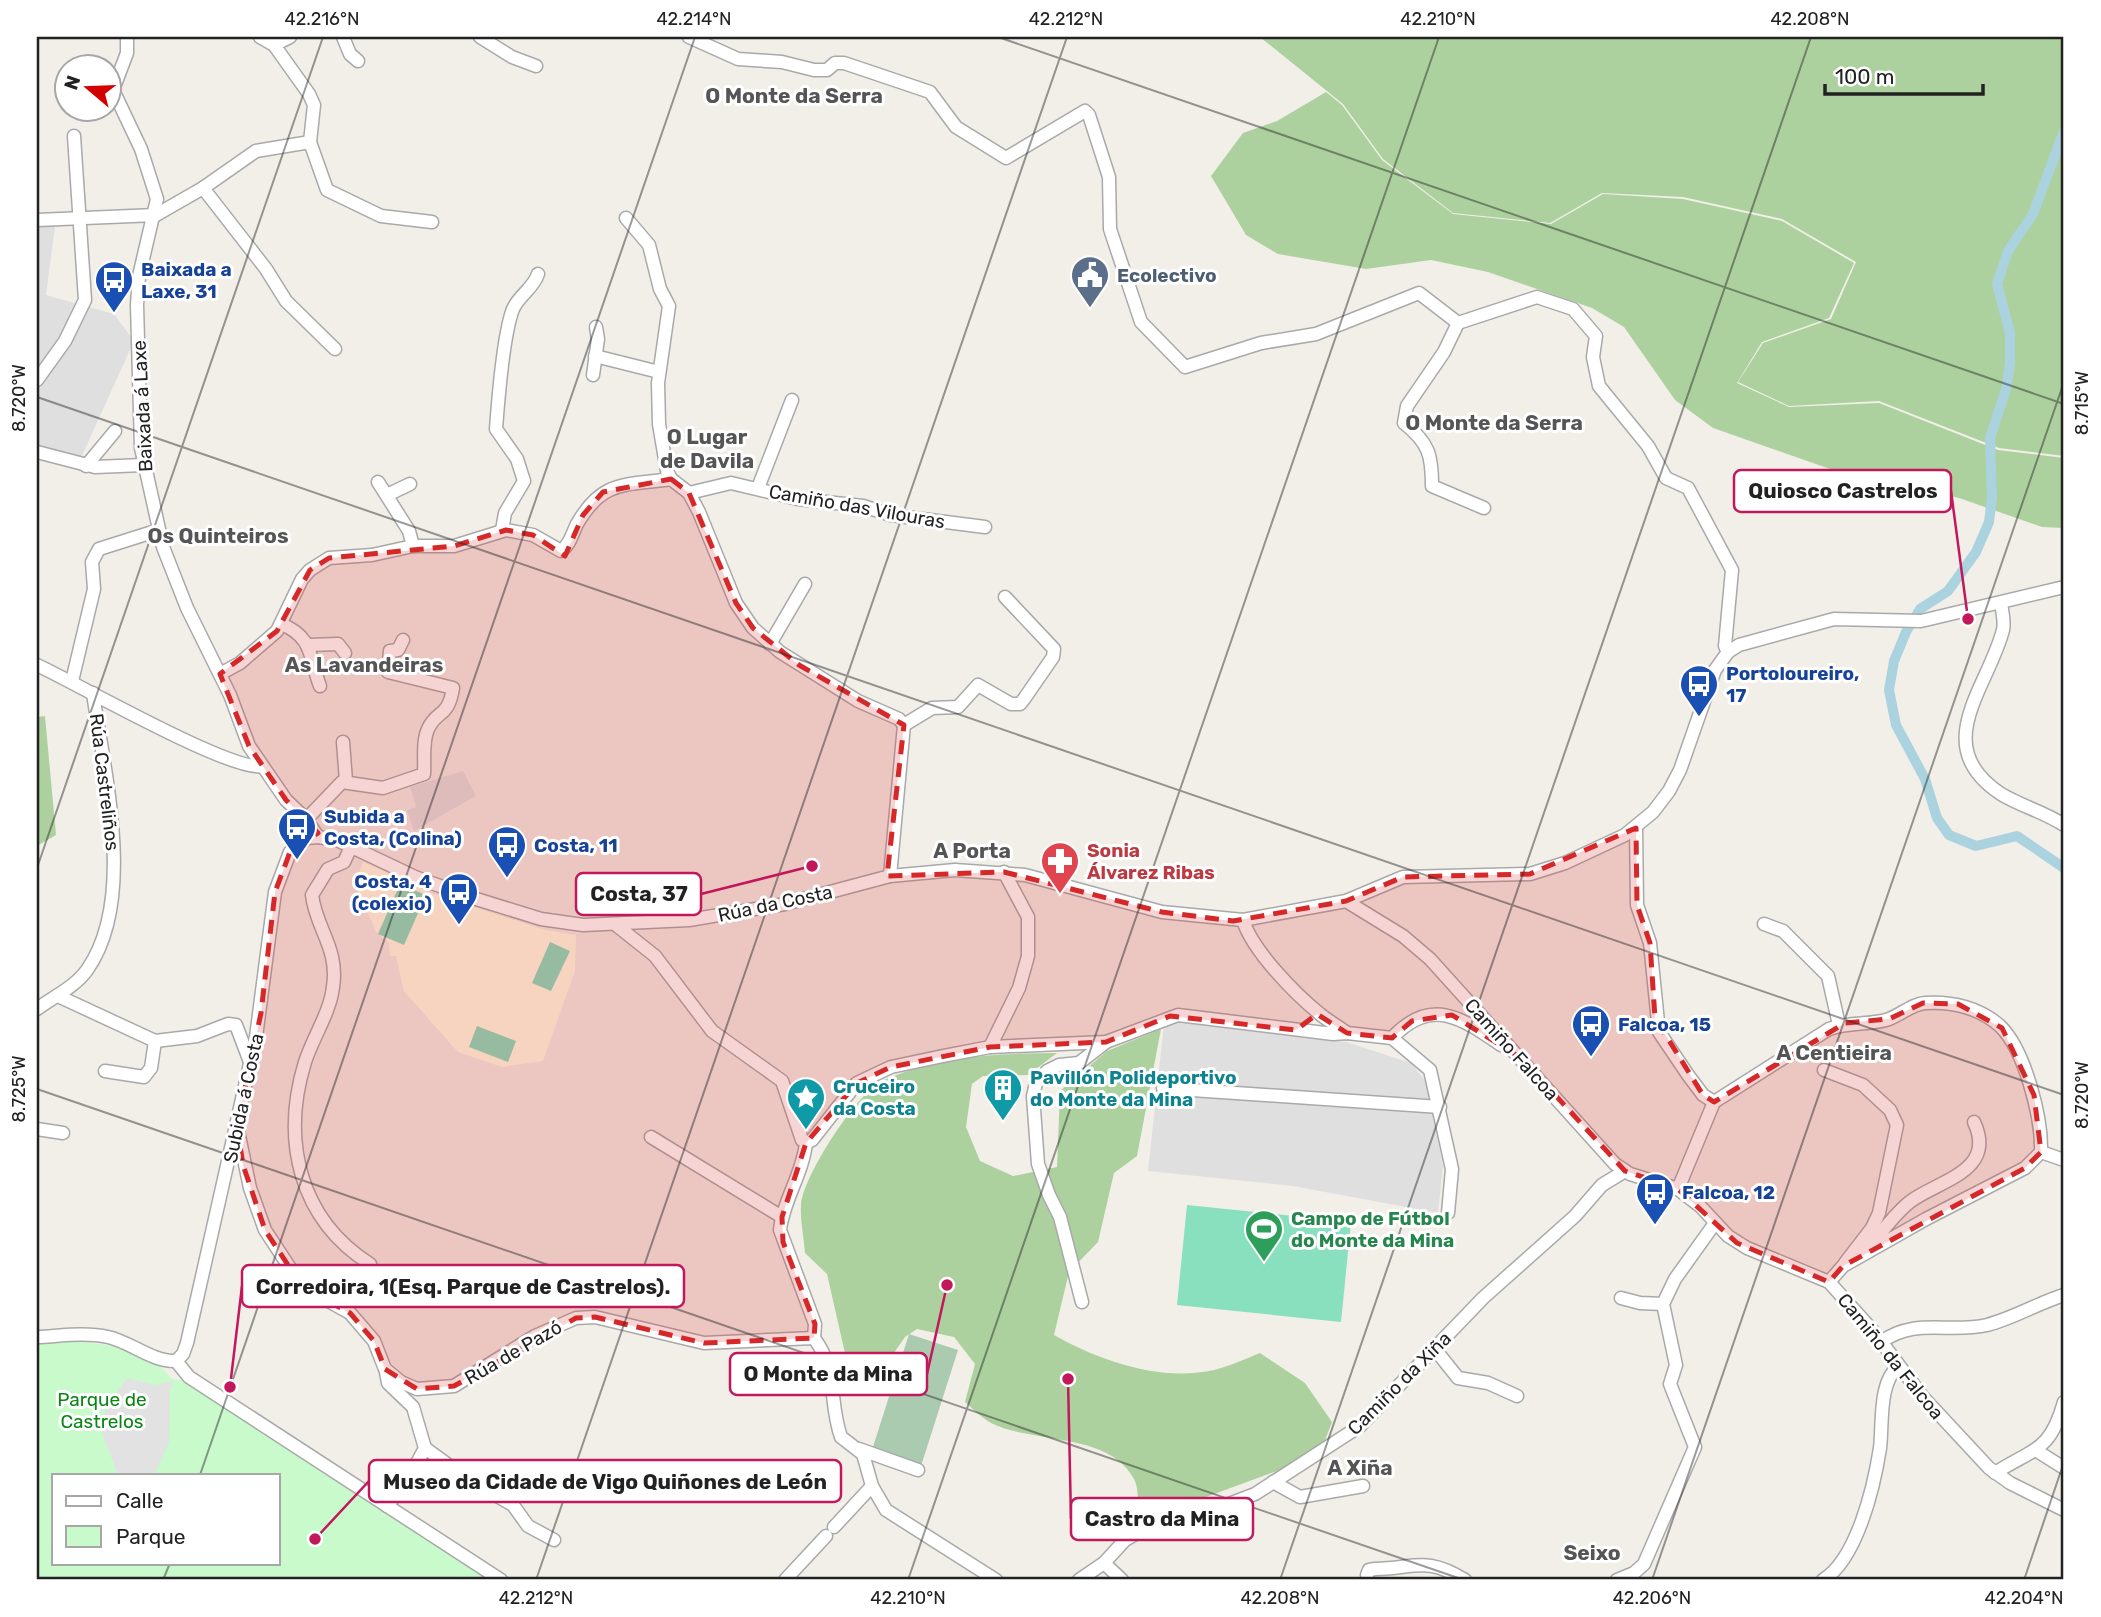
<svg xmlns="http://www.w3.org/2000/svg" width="2101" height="1617" viewBox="0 0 2101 1617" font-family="Rubik,sans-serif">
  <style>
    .residential { fill: #e0dfdf }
    .education { fill: #ffffe5 }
    .forest { fill: #add19e }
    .cemetery { fill: #aacbaf }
    .park { fill: #c8facc; fill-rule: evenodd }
    .pitch { fill: #88e0be }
    .parking { fill: #e2e2e2 }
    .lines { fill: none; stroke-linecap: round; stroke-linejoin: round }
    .canal { stroke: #aad3df; stroke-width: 10 }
    .minor-casing { stroke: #a9a9a9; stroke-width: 15 }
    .minor { stroke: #fff; stroke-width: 12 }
    .marked { fill: #d62828; fill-opacity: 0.2; stroke: #d62828; stroke-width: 5; stroke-dasharray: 14 9; stroke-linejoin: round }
    .ticks { fill: none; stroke: #222; stroke-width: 2; stroke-opacity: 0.45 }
    .labels { text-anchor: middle; stroke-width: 6; stroke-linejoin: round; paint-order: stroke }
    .transit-label { font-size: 19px; font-weight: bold; fill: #164399; stroke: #fff; text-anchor: start }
    .service-label { font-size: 19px; font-weight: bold; fill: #4e5e75; stroke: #fff; text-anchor: start }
    .street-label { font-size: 19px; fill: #222; stroke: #fff }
    .health-label { font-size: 19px; font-weight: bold; fill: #be3a42; stroke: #fff; text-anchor: start }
    .culture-label { font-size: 19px; font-weight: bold; fill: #0d838f; stroke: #fff; text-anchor: start }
    .leisure-label { font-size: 19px; font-weight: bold; fill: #27864d; stroke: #fff; text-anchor: start }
    .park-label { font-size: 19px; fill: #0c8416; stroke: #fff }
    .neighbourhood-label { font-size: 21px; font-weight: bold; fill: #555; stroke: #fff }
    .leader { fill: none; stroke: #c2185b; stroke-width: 2.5 }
    .callout-dot { fill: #c2185b; stroke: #fff; stroke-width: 2.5 }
    .callout { fill: #fff; stroke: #c2185b; stroke-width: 2.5 }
    .callout-label { font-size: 21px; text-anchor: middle; font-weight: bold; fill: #222 }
    .neatline { fill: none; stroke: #222; stroke-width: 2.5 }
    .ticks-label { font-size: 18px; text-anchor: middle; fill: #222 }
  </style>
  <rect width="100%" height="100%" fill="#f2efe9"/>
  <g class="residential">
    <path d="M56 219 46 295 114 314 134 341 80 460 37 446V221Z"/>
    <path d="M1174 1021 1346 1042 1411 1063 1426 1082 1443 1166 1438 1213 1293 1186 1148 1171 1164 1024Z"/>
  </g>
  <path class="education" d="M363 862 434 894 545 930 576 935 575 971 543 1061 502 1067 458 1052 404 991 396 956H390L389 943 376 932 355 883Z"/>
  <g class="forest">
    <path d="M1260 37H2064V456L1999 448 1879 401 1789 406 1738 382 1763 343 1831 319 1856 262 1782 219 1683 197 1602 193 1550 223 1453 213 1383 159 1343 104Z"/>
    <path d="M1326 92 1342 105 1382 160 1453 214 1551 224 1603 194 1683 199 1782 221 1854 263 1829 318 1762 342 1737 383 1789 407 1879 403 1998 450 2064 458V528L2042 527 1959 498 1830 469 1713 428 1675 400 1624 327 1592 308 1488 272 1431 260 1366 269 1278 254 1246 235 1211 176 1243 133 1277 121Z"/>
    <path d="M45 716 56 835 37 846V717Z"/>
    <path d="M1161 1029 1137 1156 1114 1173 1098 1242 1069 1272 1054 1335C1100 1361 1161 1382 1214 1370 1230 1366 1245 1359 1260 1353L1305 1383 1332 1422 1324 1443 1277 1471 1138 1522C1137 1510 1140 1490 1134 1479 1109 1432 1033 1444 991 1423 982 1418 973 1409 965 1402L975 1364 954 1337 917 1329 905 1337 868 1390 847 1362 827 1274 805 1253C804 1238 800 1221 801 1205 803 1176 857 1093 882 1081 936 1056 998 1053 1057 1053L1028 1075 983 1076 972 1084 966 1127 980 1161 1013 1176 1057 1167 1060 1091 1107 1051Z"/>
  </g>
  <path class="cemetery" d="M909 1334 958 1350 921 1466 872 1450Z"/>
  <path class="park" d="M65 1341C103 1343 148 1347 172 1379L189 1381 494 1580H37V1342ZM54 1475H278V1563H54Z"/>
  <g class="pitch">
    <path d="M400 884 426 895 404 945 378 934Z"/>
    <path d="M550 942 570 951 551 991 532 983Z"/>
    <path d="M477 1026 516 1041 508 1062 469 1047Z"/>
    <path d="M1187 1205 1351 1222 1341 1322 1177 1305Z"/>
  </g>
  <g class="parking">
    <path d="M463 771 476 796 414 831 407 810 416 807 410 787Z"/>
    <path d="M127 1378 154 1385 174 1381 170 1389 169 1443 154 1475H118L103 1435 102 1421 105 1409Z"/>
  </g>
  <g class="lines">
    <path class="canal" d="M2064 131 2033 214 2008 251 1997 284 2010 333V362L2007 386 1990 438 1992 497 1989 522 1976 552 1948 591 1920 609 1906 632 1894 661 1889 690 1896 725 1925 779 1937 818 1949 835 1976 846 2017 836 2064 868"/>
    <defs>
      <g id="minor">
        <path d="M127 37V53L113 90 141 149 157 199 139 276 137 305 141 448 163 547 187 608 230 695 249 746 286 800 306 819 318 837"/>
        <path d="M260 37 274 45 309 94 314 105 310 142 327 190 381 216 432 222"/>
        <path d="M343 37 350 54 358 61"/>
        <path d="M480 37 512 57 536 66"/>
        <path d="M689 37 738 59 782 62 814 70H827L835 63H844L930 92 956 127 1006 158 1085 111 1089 115 1109 177 1110 229 1141 322 1185 367 1261 343 1316 334 1419 293 1458 323 1537 297 1573 309 1596 336 1593 357 1599 386 1648 446 1666 478 1688 488 1732 570 1725 646 1728 652"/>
        <path d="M274 45 290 37"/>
        <path d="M203 188 256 151 310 142"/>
        <path d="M626 218 649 245 660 289 669 306 658 383 659 424 667 471 671 479 689 493 699 512 736 603 753 628 780 652 858 701 899 719 904 725 890 876"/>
        <path d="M37 220 156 215 203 188 266 269 286 301 335 349"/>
        <path d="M1458 323 1444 352 1407 406 1404 423C1429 443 1432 455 1432 486L1484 508"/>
        <path d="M595 356 659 372"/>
        <path d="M593 375 598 339 596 327"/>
        <path d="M37 380 65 341 85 300 74 136"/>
        <path d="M37 452 95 467 143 465"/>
        <path d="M86 466 115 431"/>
        <path d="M378 482 409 531 413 546"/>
        <path d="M758 488 792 400"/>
        <path d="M689 493 731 483 798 499 863 506 891 515 985 527"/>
        <path d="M387 495 410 484"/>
        <path d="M502 530 505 513 524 481 517 459 496 429C498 402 504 332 513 309 519 295 533 289 538 274"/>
        <path d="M2001 603C2002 611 2005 622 2003 630 1988 688 1928 746 2001 794 2021 806 2044 812 2064 825"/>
        <path d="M281 624C314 637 309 658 320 686"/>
        <path d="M770 644 805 584"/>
        <path d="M309 645 338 644 345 653"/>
        <path d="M37 665C76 683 231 772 262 766"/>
        <path d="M220 674 240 663 277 631 302 579 310 570 329 558 372 555 413 546H454L506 530 533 535 561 551C570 545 572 534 577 524 603 479 625 486 671 479"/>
        <path d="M72 681 94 589 92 562 99 549 159 530"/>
        <path d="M904 725 932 708 958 707 978 685 1011 704H1020L1024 699 1053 657 1054 649 1005 597"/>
        <path d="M343 742 346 781"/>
        <path d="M299 827 342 782 383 788 424 774C425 760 422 742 428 729 437 709 448 719 453 688L388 672 390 651 398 650 403 640"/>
        <path d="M1636 828 1637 905 1650 943 1659 1032 1688 1075 1703 1095 1714 1102"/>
        <path d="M351 847 344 862 328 869 312 895C316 929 339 948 333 987 330 1013 313 1037 305 1062 281 1140 299 1219 370 1264"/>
        <path d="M1346 901 1403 936 1430 959 1615 1164 1630 1174 1678 1189 1700 1206 1728 1236 1747 1248 1829 1282 1874 1332 1922 1396 1989 1468 2010 1483 2064 1510"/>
        <path d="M1243 920C1252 950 1295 994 1320 1014 1328 1021 1338 1026 1347 1033"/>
        <path d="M1764 924 1783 931 1828 976 1839 1025"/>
        <path d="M616 925 655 956 712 1031 782 1081 802 1140 806 1143C803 1173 783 1201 780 1230L815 1324 814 1338"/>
        <path d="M58 996 155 1041 197 1036 228 1024 236 1025 250 1062"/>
        <path d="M37 1009C53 997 75 987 87 970 137 899 104 773 93 693"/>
        <path d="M1392 1038C1431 996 1462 1018 1501 1045"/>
        <path d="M990 1047 1019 988 1028 956V917L1004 872"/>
        <path d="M1824 1070 1863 1085 1890 1110 1897 1125 1879 1213 1872 1228 1845 1263"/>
        <path d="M105 1071 144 1077 151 1068 155 1041"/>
        <path d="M1163 1088 1440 1107"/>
        <path d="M37 1129 63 1133"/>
        <path d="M238 1131 250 1188 265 1230 292 1271 312 1292 350 1313 374 1341 385 1369 401 1382 417 1389 454 1386 535 1336 576 1318 595 1317 704 1343 814 1338"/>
        <path d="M651 1137 782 1217"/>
        <path d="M806 1143 812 1140 857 1083 891 1067 943 1056 990 1047 1106 1042 1178 1015 1333 1034 1347 1033 1392 1038 1430 1070 1452 1169 1448 1213"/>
        <path d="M2041 1152 2064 1160"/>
        <path d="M1678 1189 1714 1102 1829 1029C1848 1022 1867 1025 1886 1020 1900 1016 1911 1004 1925 1003 1952 1001 1980 1008 2000 1026 2025 1050 2042 1118 2041 1152L2025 1168 1926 1219 1843 1266 1829 1282"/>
        <path d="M1870 1246C1883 1231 1895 1213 1911 1201 1940 1180 1997 1171 1974 1122"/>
        <path d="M1621 1298 1640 1303 1663 1304"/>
        <path d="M1082 1302 1060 1217 1049 1195 1038 1164 1033 1096 1036 1083 1047 1071 1059 1065 1079 1063 1106 1042"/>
        <path d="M37 1337C60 1336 85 1332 108 1337 131 1342 152 1362 176 1361"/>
        <path d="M814 1338C839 1372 828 1400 841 1437L863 1454 872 1486 886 1510 996 1580"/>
        <path d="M1881 1342C1916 1317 1948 1334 1987 1325 2014 1318 2038 1303 2064 1295"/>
        <path d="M1434 1348 1458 1378 1488 1383 1517 1396"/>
        <path d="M176 1361 183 1354 187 1343 256 1037 275 892 290 852 307 838 318 837 337 840 415 877 473 898 541 919 583 925 689 920 785 904 890 876 955 870 1025 875 1162 912 1243 920 1346 901 1403 877 1530 874 1565 863 1625 835 1653 812 1669 791 1680 770 1715 670 1728 652 1739 645 1834 619 1921 621 2064 587"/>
        <path d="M176 1361 189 1377 501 1580"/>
        <path d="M386 1372 388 1383 413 1407 425 1448 410 1476 387 1506"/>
        <path d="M425 1448 469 1480 513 1505 528 1526 554 1540"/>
        <path d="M859 1449 918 1470"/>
        <path d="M2037 1451 2064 1468"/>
        <path d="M1995 1473C2034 1448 2050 1452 2064 1402"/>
        <path d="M1273 1482 1300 1497 1363 1486"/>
        <path d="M834 1527 872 1486"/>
        <path d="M1104 1563 1125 1540 1137 1533 1192 1518 1255 1494 1360 1426 1483 1298 1575 1216 1602 1185 1625 1171"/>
        <path d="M1367 1575 1369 1570 1375 1569C1416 1568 1426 1556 1465 1580"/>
        <path d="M785 1580 826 1536"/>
        <path d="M1079 1580 1104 1563 1122 1580"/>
        <path d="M1617 1580 1634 1573 1644 1564 1695 1447 1670 1384 1676 1365 1663 1304 1675 1279 1715 1223"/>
        <path d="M1823 1580C1857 1559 1874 1487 1880 1448 1883 1424 1878 1382 1899 1366"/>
      </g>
    </defs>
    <use href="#minor" class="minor-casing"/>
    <use href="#minor" class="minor"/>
  </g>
  <path class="marked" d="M671 479 689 493 736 603 753 628 799 665 904 725 887 876 1004 872 1162 912 1233 921 1346 901 1403 877 1530 874 1636 828 1637 905 1650 943 1655 1018 1703 1095 1714 1102 1845 1023 1889 1019 1923 1003 1958 1004 2002 1028 2034 1095 2041 1152 2025 1168 1843 1266 1829 1282 1737 1243 1678 1189 1625 1171 1521 1058 1452 1015 1412 1021 1392 1038 1347 1033 1317 1014 1296 1030 1170 1016 1106 1042 990 1047 891 1067 857 1083 806 1143 782 1217 783 1242 815 1324 814 1338 704 1343 595 1317 576 1318 454 1386 417 1389 385 1369 374 1341 350 1313 312 1292 292 1271 265 1230 243 1165 237 1126 261 1013 275 892 290 852 318 833 286 800 249 746 220 674 277 631 310 570 329 558 454 546 506 530 533 535 565 556 583 515 603 492Z"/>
  <path class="ticks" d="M998 37 2064 404M37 397 2064 1095M37 868 323 37M37 1089 1464 1580M200 1475 695 37M163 1580 170 1563M536 1580 1067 37M908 1580 1439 37M1280 1580 1811 37M1652 1580 2064 382M2024 1580 2064 1462"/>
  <defs>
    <symbol id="civic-pin" viewBox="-11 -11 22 30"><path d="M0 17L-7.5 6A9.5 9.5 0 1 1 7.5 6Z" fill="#5c6f8a" stroke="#fff"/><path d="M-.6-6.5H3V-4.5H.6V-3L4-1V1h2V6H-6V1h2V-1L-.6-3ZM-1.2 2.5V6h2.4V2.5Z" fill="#fff"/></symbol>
    <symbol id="bus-pin" viewBox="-11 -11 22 30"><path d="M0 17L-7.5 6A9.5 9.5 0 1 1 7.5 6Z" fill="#1a4fb4" stroke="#fff"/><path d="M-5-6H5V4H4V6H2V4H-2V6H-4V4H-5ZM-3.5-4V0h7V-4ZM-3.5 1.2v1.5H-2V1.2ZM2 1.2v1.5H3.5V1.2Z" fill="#fff"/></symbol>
    <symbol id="pharmacy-pin" viewBox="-11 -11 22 30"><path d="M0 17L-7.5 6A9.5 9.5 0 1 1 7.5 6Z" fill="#e0444e" stroke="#fff"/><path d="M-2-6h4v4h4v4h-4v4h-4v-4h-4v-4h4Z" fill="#fff"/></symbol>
    <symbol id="building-pin" viewBox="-11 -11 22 30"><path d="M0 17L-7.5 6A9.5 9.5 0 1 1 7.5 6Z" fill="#0f9aa8" stroke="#fff"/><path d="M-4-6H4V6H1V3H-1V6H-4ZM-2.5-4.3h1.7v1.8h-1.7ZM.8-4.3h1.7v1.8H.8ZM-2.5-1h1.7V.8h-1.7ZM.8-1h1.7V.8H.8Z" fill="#fff"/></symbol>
    <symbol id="sight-pin" viewBox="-11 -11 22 30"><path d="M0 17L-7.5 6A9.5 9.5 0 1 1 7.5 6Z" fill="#0f9aa8" stroke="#fff"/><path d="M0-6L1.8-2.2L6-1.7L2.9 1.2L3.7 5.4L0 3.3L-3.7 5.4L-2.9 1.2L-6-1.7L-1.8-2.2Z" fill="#fff"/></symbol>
    <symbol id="stadium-pin" viewBox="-11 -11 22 30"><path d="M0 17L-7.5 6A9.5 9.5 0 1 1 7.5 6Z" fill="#2e9e5b" stroke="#fff"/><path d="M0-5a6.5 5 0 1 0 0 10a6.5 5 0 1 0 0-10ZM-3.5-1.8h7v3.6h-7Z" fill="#fff"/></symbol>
  </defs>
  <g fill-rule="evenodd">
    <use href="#civic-pin" x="1068" y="253" width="44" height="60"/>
    <use href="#bus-pin" x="92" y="258" width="44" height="60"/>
    <use href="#bus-pin" x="1677" y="662" width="44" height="60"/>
    <use href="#bus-pin" x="275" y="805" width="44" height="60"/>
    <use href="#bus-pin" x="485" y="823" width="44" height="60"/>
    <use href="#pharmacy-pin" x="1038" y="839" width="44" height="60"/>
    <use href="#bus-pin" x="437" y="870" width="44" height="60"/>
    <use href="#bus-pin" x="1569" y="1002" width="44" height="60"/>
    <use href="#building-pin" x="981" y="1066" width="44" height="60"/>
    <use href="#sight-pin" x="784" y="1075" width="44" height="60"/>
    <use href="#bus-pin" x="1633" y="1170" width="44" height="60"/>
    <use href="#stadium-pin" x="1242" y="1207" width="44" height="60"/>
  </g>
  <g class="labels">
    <g class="transit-label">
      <text x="141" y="276">Baixada a<tspan x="141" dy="22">Laxe, 31</tspan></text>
      <text x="1726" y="680">Portoloureiro,<tspan x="1726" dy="22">17</tspan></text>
      <text x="324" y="823">Subida a<tspan x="324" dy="22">Costa, (Colina)</tspan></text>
      <text x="534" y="852">Costa, 11</text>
      <text x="432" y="888" text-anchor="end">Costa, 4<tspan x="432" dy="22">(colexio)</tspan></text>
      <text x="1618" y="1031">Falcoa, 15</text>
      <text x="1682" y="1199">Falcoa, 12</text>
    </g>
    <g class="service-label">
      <text x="1117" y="282">Ecolectivo</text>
    </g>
    <g class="street-label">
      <text transform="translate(142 406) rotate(-93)" y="7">Baixada á Laxe</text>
      <text transform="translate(857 506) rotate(10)" y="7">Camiño das Vilouras</text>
      <text transform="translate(105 782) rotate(83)" y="7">Rúa Castreliños</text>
      <text transform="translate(775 903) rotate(-12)" y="7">Rúa da Costa</text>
      <text transform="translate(1512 1049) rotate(48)" y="7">Camiño Falcoa</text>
      <text transform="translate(243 1098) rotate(-78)" y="7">Subida á Costa</text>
      <text transform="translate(513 1352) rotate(-30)" y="7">Rúa de Pazó</text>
      <text transform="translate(1891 1356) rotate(51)" y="7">Camiño da Falcoa</text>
      <text transform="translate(1399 1383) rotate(-45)" y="7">Camiño da Xiña</text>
    </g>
    <g class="health-label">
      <text x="1087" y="857">Sonia<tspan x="1087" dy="22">Álvarez Ribas</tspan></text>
    </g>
    <g class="culture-label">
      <text x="1030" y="1084">Pavillón Polideportivo<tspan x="1030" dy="22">do Monte da Mina</tspan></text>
      <text x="833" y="1093">Cruceiro<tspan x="833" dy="22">da Costa</tspan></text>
    </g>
    <g class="leisure-label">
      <text x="1291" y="1225">Campo de Fútbol<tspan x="1291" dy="22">do Monte da Mina</tspan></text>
    </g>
    <g class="park-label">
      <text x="102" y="1406">Parque de<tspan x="102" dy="22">Castrelos</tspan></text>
    </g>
    <g class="neighbourhood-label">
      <text x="794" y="103">O Monte da Serra</text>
      <text x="1494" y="430">O Monte da Serra</text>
      <text x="707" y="444">O Lugar<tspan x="707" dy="24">de Davila</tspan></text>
      <text x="218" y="543">Os Quinteiros</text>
      <text x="364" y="672">As Lavandeiras</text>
      <text x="972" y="858">A Porta</text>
      <text x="1834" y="1060">A Centieira</text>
      <text x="1360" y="1475">A Xiña</text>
      <text x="1592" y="1560">Seixo</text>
    </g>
  </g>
  <path class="leader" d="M1968 619L1951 491M812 866L701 894M230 1387L242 1286M947 1285L927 1374M315 1539L369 1481M1068 1379L1071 1519"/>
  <g class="callout-dot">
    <circle cx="1968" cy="619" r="7"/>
    <circle cx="812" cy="866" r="7"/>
    <circle cx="230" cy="1387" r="7"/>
    <circle cx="947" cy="1285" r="7"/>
    <circle cx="315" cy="1539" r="7"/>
    <circle cx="1068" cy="1379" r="7"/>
  </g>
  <g class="callout">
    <rect x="1734" y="470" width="217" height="42" rx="7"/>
    <rect x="576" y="873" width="125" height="42" rx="7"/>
    <rect x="242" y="1265" width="442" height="42" rx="7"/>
    <rect x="730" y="1353" width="197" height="42" rx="7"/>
    <rect x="369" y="1460" width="472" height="42" rx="7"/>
    <rect x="1071" y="1498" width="182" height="42" rx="7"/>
  </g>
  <g class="callout-label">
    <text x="1843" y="498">Quiosco Castrelos</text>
    <text x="639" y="901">Costa, 37</text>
    <text x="463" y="1294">Corredoira, 1(Esq. Parque de Castrelos).</text>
    <text x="828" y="1381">O Monte da Mina</text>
    <text x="605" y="1489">Museo da Cidade de Vigo Quiñones de León</text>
    <text x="1162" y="1526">Castro da Mina</text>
  </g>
  <rect width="2101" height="1617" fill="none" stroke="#ffffff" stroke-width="77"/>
  <rect x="52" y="1474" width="228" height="91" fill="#ffffff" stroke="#a7a7a7" stroke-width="2"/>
  <rect x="66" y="1496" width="35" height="10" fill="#ffffff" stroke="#a7a7a7" stroke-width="2"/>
  <text x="116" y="1508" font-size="21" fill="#222222">Calle</text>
  <rect x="66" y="1526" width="35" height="21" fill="#c8facc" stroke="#a7a7a7" stroke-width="2"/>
  <text x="116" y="1544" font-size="21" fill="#222222">Parque</text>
  <g transform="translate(88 88) rotate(289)"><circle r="33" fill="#ffffff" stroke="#a7a7a7" stroke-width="2"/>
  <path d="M0-5L12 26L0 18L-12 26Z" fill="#d40000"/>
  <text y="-10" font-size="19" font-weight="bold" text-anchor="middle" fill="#222222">N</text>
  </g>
  <path d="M1825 84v10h158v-10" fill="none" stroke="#222222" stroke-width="3.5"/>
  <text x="1835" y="84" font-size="21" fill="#222222" stroke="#ffffff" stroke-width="5" paint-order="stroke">100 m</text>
  <rect x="38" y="38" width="2024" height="1540" class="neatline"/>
  <g class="ticks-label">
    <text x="322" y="25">42.216°N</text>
    <text x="694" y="25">42.214°N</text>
    <text x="1066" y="25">42.212°N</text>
    <text x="1438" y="25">42.210°N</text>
    <text x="1810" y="25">42.208°N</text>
    <text transform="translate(19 398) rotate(-90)" y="6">8.720°W</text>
    <text transform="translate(2082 403) rotate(-90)" y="6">8.715°W</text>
    <text transform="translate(19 1089) rotate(-90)" y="6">8.725°W</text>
    <text transform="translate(2082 1095) rotate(-90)" y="6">8.720°W</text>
    <text x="536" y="1604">42.212°N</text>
    <text x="908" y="1604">42.210°N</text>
    <text x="1280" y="1604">42.208°N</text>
    <text x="1652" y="1604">42.206°N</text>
    <text x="2024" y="1604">42.204°N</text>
  </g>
</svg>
